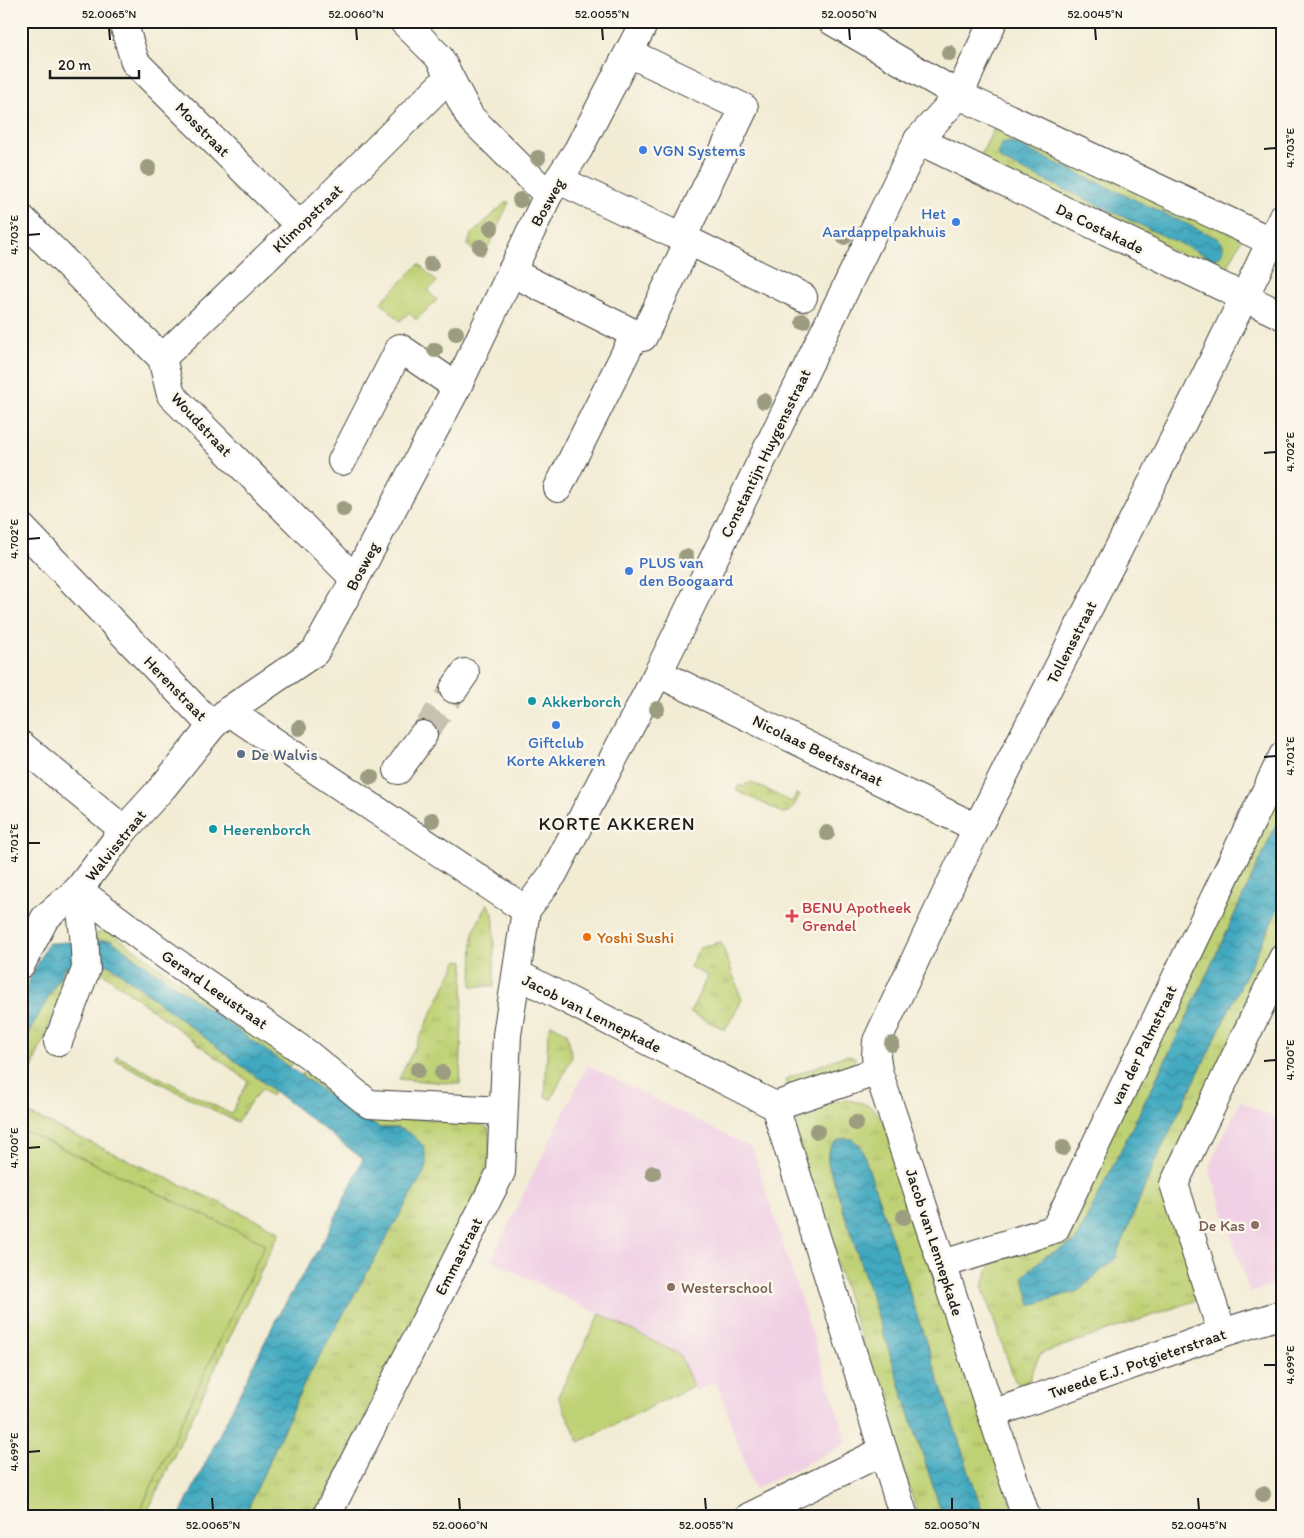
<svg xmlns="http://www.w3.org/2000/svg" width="1304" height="1538" viewBox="0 0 1304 1538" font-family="Itim,sans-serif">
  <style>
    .built { fill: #f0d0e4 }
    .grass { fill: url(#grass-tufts); stroke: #6e7648; fill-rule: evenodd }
    .park { fill: #bfd174; stroke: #6e7648 }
    .water { fill: url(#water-waves); stroke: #2e626e }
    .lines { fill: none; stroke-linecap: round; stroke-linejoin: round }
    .minor-tunnel { stroke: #c7c2af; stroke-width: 28; stroke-dasharray: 28 14; stroke-linecap: butt }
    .minor-casing { stroke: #3c3b38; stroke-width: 30 }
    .minor { stroke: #fff; stroke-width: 28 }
    .tree { fill: #9c9c80 }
    .ticks { fill: none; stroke: #1c1c1c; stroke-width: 2 }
    .shop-dot { fill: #3f7fe0; stroke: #fbf7ec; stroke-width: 2 }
    .culture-dot { fill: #0f9aa8; stroke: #fbf7ec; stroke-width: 2 }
    .service-dot { fill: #5c6f8a; stroke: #fbf7ec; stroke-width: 2 }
    .health-dot { fill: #e0444e; stroke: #fbf7ec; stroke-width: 2 }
    .food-dot { fill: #e8710a; stroke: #fbf7ec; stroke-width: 2 }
    .education-dot { fill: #8d6e63; stroke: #fbf7ec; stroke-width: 2 }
    .labels { text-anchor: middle; stroke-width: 5; stroke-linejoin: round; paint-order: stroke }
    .street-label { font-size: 16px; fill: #1c1c1c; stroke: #fbf7ec }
    .shop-label { font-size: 16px; fill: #366cbe; stroke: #fbf7ec; text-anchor: start }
    .culture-label { font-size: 16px; fill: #0d838f; stroke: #fbf7ec; text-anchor: start }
    .service-label { font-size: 16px; fill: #4e5e75; stroke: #fbf7ec; text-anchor: start }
    .health-label { font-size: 16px; fill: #be3a42; stroke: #fbf7ec; text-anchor: start }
    .food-label { font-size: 16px; fill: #c56008; stroke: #fbf7ec; text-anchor: start }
    .education-label { font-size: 16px; fill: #785e54; stroke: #fbf7ec; text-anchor: end }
    .quarter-label { font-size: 19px; letter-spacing: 1px; fill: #1c1c1c; stroke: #fbf7ec }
    .neatline { fill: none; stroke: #1c1c1c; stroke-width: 2 }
    .ticks-label { font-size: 12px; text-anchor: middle; fill: #1c1c1c }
  </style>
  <defs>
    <pattern id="grass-tufts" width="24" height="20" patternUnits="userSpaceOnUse" patternTransform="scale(1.25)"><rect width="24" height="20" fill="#bfd174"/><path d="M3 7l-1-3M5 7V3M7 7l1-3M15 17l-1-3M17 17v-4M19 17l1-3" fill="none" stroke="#a4b364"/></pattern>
    <pattern id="water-waves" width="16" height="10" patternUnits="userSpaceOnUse" patternTransform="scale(1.25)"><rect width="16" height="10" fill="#41a9c0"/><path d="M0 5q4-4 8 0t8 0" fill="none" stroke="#36899b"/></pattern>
  </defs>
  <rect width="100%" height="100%" fill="#fbf7ec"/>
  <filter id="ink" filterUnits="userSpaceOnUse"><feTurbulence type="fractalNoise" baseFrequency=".02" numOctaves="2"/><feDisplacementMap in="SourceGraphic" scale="10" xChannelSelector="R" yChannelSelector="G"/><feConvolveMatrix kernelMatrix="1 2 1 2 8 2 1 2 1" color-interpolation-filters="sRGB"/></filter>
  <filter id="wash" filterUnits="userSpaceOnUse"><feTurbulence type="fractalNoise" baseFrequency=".0096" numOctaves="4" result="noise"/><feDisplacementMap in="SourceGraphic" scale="20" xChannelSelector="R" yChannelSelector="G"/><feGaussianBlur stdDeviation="1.12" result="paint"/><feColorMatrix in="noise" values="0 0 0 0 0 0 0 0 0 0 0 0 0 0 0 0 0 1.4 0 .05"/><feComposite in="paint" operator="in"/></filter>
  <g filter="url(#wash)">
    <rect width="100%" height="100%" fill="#f2ecd4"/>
    <g class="built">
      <path d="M587 1065 752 1148 846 1438 842 1446 754 1489 716 1381 695 1391 680 1355 491 1260Z"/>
      <path d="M1240 1101 1283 1122V1282L1250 1293 1209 1167Z"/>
    </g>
    <g class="grass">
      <path d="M996 124 1242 238 1224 275 978 161ZM1011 142 1218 239 1222 242 1002 160 998 155V151Z"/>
      <path d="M506 202H509L483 258 474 252 468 245 471 235Z"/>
      <path d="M1283 769V810L1187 1017 1075 1242 1044 1257 1116 1258 1152 1168 1283 899V929L1165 1180 1200 1299 1040 1354 1028 1382 1021 1385 1015 1381 982 1286 992 1261 1060 1235Z"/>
      <path d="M750 782 792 802 796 794 800 795 791 811 783 813 736 790 739 785 744 787 746 783 748 784Z"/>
      <path d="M487 903 493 913 494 923V986H472L473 933Z"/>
      <path d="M101 931H107L112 933 293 1063 290 1068 96 940V935Z"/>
      <path d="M721 942 742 1000 725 1030 690 1012 708 976 690 967 700 947Z"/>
      <path d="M458 960 464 961 460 1084 399 1079Z"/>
      <path d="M98 965H110L274 1090 271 1096 262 1089 252 1100 237 1122 115 1060 117 1056 231 1114 248 1081 103 973 99 970Z"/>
      <path d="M65 967H73L25 1085 21 1083V1047Z"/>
      <path d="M551 1024 567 1033 572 1057 551 1100 545 1096 548 1033Z"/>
      <path d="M846 1055 856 1058 850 1066 845 1069 788 1088 785 1079Z"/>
      <path d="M304 1072 363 1114 480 1124 489 1129 490 1156 479 1189 315 1517H244L305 1382 398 1128H380L359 1116 301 1075Z"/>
      <path d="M846 1100C866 1103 873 1105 884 1122L1015 1517H984L861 1146 835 1142 828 1151V1163L943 1517H919L794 1132 802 1113 837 1101Z"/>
      <path d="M21 1110 280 1231 145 1517H137L265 1244 21 1129Z"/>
    </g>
    <g class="park">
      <path d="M419 264 437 282 428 291 437 300 416 320 409 313 400 321 381 302Z"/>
      <path d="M21 1129 265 1244 137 1517H21Z"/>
      <path d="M600 1314 680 1355 693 1386 579 1442 558 1396Z"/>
    </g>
    <g class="water">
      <path d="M1011 142 1219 239 1222 242 1224 252 1216 259H1213L1001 160C997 153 998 150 1002 144Z"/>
      <path d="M1283 810V899L1152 1168 1116 1258 1078 1291 1031 1305 1023 1276 1044 1257 1075 1242 1187 1017Z"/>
      <path d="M111 940 358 1116 380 1128H398L411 1134 424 1146 427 1167 305 1382 244 1517H179L277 1317 327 1235 363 1159 110 965 65 967 21 1047V997L48 943Z"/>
      <path d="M846 1138 852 1139 861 1146 984 1517H943L828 1163C826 1150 832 1140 846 1138Z"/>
    </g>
  </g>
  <g filter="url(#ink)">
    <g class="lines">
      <path class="minor-tunnel" d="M423 735 454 689"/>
      <defs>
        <g id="minor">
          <path d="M123 21 135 62 300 226"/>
          <path d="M403 21 439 57 470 117 548 195"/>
          <path d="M832 21 959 95 1283 247"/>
          <path d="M918 140 1283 316"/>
          <path d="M559 180 682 238"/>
          <path d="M21 218 162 358 171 395 355 579"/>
          <path d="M689 241 803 297"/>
          <path d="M511 272 635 334"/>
          <path d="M162 358 300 226 449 77"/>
          <path d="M342 461 400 348 457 387"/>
          <path d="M558 488 635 334 643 337 689 241 682 238 744 108 629 53"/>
          <path d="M21 527 212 726"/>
          <path d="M658 673 977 828"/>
          <path d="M454 689 465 673"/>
          <path d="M228 711 526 910"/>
          <path d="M21 745 124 830"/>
          <path d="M398 770 423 735"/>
          <path d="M78 890 168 957 309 1055 369 1104 503 1111"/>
          <path d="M21 964 45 918 78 890 124 830 163 787 212 726 228 711 315 652 355 579 457 387 548 195 578 150 645 21"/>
          <path d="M517 974 775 1106 904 1517"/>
          <path d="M58 1042 86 969 84 934 78 890"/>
          <path d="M775 1106 878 1071"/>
          <path d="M943 1264 1055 1229 1283 756"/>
          <path d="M1222 1333 1174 1184 1283 958"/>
          <path d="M992 1414 1222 1333 1283 1314"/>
          <path d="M326 1517 501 1172 507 1035 526 910 553 874 658 673 918 140 959 95 993 21"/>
          <path d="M749 1517 883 1451"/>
          <path d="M1026 1517 878 1071 876 1056 877 1041 977 828 1195 398 1283 217"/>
        </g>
      </defs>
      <use href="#minor" class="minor-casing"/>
      <use href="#minor" class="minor"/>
    </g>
    <g class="tree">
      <circle cx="949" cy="53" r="8"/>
      <circle cx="538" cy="158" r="8"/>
      <circle cx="148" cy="168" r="8"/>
      <circle cx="520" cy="200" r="8"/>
      <circle cx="491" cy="228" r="8"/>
      <circle cx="844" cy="237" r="8"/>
      <circle cx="480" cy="247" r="8"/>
      <circle cx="431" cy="264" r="8"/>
      <circle cx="803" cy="321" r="8"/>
      <circle cx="456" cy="333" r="8"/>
      <circle cx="435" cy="350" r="8"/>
      <circle cx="764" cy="401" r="8"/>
      <circle cx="343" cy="509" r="8"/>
      <circle cx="686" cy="557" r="8"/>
      <circle cx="657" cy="709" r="8"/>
      <circle cx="299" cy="728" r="8"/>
      <circle cx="371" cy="777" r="8"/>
      <circle cx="432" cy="820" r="8"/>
      <circle cx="827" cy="833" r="8"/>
      <circle cx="892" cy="1044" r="8"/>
      <circle cx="418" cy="1070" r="8"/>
      <circle cx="442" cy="1073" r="8"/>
      <circle cx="856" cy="1123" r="8"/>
      <circle cx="817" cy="1131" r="8"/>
      <circle cx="1063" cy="1148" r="8"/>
      <circle cx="653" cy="1173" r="8"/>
      <circle cx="904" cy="1217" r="8"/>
      <circle cx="1263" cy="1494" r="8"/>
    </g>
  </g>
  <path class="ticks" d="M109 28 110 40M356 28 357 40M602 28 603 40M849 28 850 40M1095 28 1096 40M1264 149 1276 148M28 235 40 234M1264 453 1276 452M28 539 40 538M1264 757 1276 756M28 843H40M1264 1061 1276 1060M28 1148 40 1147M1264 1365H1276M28 1452 40 1451M212 1498 213 1510M459 1498 460 1510M705 1498 706 1510M952 1498V1510M1198 1498 1199 1510"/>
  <g class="shop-dot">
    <circle cx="643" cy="150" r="5"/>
    <circle cx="956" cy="222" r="5"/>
    <circle cx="629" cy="571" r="5"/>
    <circle cx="556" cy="725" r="5"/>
  </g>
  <g class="culture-dot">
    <circle cx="532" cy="701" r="5"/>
    <circle cx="213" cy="829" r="5"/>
  </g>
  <circle class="service-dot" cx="241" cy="754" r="5"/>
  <path class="health-dot" d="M789.5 908.5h5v5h5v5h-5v5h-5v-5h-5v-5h5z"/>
  <circle class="food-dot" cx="587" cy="937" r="5"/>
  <g class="education-dot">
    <circle cx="1255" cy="1225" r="5"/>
    <circle cx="671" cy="1287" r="5"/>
  </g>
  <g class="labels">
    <g class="street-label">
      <text transform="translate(203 129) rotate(45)" y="6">Mosstraat</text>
      <text transform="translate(547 202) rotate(-61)" y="6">Bosweg</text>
      <text transform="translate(307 218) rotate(-44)" y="6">Klimopstraat</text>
      <text transform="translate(1100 228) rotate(26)" y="6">Da Costakade</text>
      <text transform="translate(202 424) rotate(47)" y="6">Woudstraat</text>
      <text transform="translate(765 453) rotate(-64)" y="6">Constantijn Huygensstraat</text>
      <text transform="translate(362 566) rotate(-62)" y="6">Bosweg</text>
      <text transform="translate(1071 642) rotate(-63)" y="6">Tollensstraat</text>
      <text transform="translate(176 688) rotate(46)" y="6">Herenstraat</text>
      <text transform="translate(818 750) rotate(26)" y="6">Nicolaas Beetsstraat</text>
      <text transform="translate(115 845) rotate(-51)" y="6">Walvisstraat</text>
      <text transform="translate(215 989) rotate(35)" y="6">Gerard Leeustraat</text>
      <text transform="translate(592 1013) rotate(27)" y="6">Jacob van Lennepkade</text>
      <text transform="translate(1143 1045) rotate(-64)" y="6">van der Palmstraat</text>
      <text transform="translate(935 1242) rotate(72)" y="6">Jacob van Lennepkade</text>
      <text transform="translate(458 1256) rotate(-63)" y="6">Emmastraat</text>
      <text transform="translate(1137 1363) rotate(-19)" y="6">Tweede E.J. Potgieterstraat</text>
    </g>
    <g class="shop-label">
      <text x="653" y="156">VGN Systems</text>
      <text x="946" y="219" text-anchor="end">Het<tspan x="946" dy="18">Aardappelpakhuis</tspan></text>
      <text x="639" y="568">PLUS van<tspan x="639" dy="18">den Boogaard</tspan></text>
      <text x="556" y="748" text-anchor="middle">Giftclub<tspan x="556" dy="18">Korte Akkeren</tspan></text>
    </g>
    <g class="culture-label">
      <text x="542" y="707">Akkerborch</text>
      <text x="223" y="835">Heerenborch</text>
    </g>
    <g class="service-label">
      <text x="251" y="760">De Walvis</text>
    </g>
    <g class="health-label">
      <text x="802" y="913">BENU Apotheek<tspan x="802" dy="18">Grendel</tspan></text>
    </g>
    <g class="food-label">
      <text x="597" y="943">Yoshi Sushi</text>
    </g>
    <g class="education-label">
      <text x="1245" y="1231">De Kas</text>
      <text x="681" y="1293" text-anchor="start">Westerschool</text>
    </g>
    <g class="quarter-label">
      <text x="617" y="830">KORTE AKKEREN</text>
    </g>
  </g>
  <rect width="1304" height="1538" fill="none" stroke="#fbf7ec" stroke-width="55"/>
  <path d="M50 70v8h89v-8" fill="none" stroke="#1c1c1c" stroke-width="2.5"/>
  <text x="58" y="70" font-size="15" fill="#1c1c1c" stroke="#fbf7ec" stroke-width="4" paint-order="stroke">20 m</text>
  <rect x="28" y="28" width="1248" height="1482" class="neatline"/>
  <g class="ticks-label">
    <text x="109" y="18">52.0065°N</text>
    <text x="356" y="18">52.0060°N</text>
    <text x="602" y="18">52.0055°N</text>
    <text x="849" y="18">52.0050°N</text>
    <text x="1095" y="18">52.0045°N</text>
    <text transform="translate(1290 148) rotate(-90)" y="4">4.703°E</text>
    <text transform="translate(14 235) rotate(-90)" y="4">4.703°E</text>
    <text transform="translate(1290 452) rotate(-90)" y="4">4.702°E</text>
    <text transform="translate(14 539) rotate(-90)" y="4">4.702°E</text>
    <text transform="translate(1290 756) rotate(-90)" y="4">4.701°E</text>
    <text transform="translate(14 843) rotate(-90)" y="4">4.701°E</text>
    <text transform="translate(1290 1060) rotate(-90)" y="4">4.700°E</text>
    <text transform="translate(14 1148) rotate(-90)" y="4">4.700°E</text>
    <text transform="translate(1290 1365) rotate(-90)" y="4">4.699°E</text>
    <text transform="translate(14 1452) rotate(-90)" y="4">4.699°E</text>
    <text x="213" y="1529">52.0065°N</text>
    <text x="460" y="1529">52.0060°N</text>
    <text x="706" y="1529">52.0055°N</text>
    <text x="952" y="1529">52.0050°N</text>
    <text x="1199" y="1529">52.0045°N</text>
  </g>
</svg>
